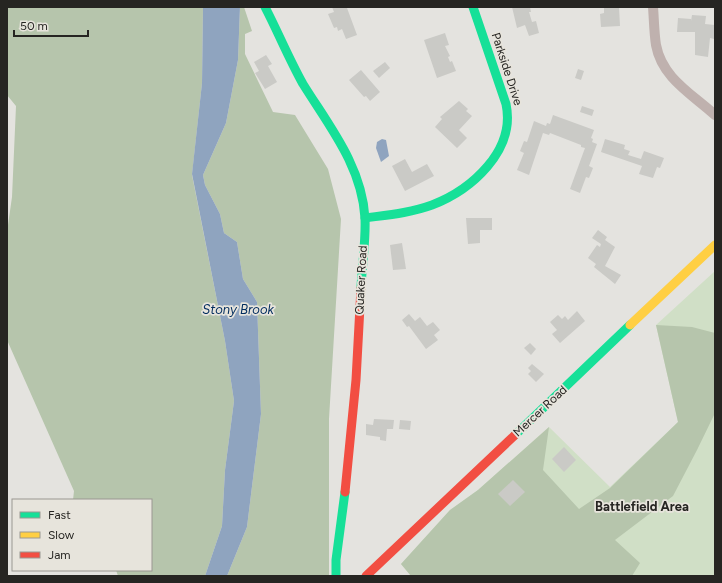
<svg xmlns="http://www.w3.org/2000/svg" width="722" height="583" viewBox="0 0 722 583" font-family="Figtree,sans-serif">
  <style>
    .green { fill: #d0dfc6 }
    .forest { fill: #b6c5ac }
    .water { fill: #8fa4bf }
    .building { fill: #cacac6 }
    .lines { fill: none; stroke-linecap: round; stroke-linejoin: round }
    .street { stroke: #bfb1ae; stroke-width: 10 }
    .fast { stroke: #16e098; stroke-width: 9 }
    .slow { stroke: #ffcf43; stroke-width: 9 }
    .jam { stroke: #f24e42; stroke-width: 9 }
    .labels { text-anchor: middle; stroke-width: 3.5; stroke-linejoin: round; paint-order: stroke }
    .street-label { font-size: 12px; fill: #262522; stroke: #e7e4dc }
    .water-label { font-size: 13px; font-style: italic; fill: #002c5e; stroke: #e7e4dc }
    .neighbourhood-label { font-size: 13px; font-weight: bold; fill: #262522; stroke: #e7e4dc }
  </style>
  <rect width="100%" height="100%" fill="#e4e3df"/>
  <path class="green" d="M715 271V576H411L401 564 450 510 478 490 549 427 610 487 678 422 656 325Z"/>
  <g class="forest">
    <path d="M7 7H203L202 83 192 175 225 341 234 401 225 470 222 526 205 576H118L116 570H151V500H73L74 491 7 340V232L12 197 16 106 7 95Z"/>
    <path d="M240 7H244L252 31 245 34V54L273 112 295 115 328 169 341 219 329 419V576H227L247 527 261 414 257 302 243 279 237 242 224 233 220 214 205 185 203 175 226 123 238 60Z"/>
    <path d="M656 325 692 327 715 333V413L697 450 673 496 615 540 640 563 632 576H411L401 564 450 510 478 490 549 427 543 470 579 509 610 488 678 422Z"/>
  </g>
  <g class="water">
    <path d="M203 7H240L238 60 226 123 203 175 205 185 220 214 224 233 237 242 243 279 257 302 261 414 247 527 227 576H205L222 526 225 470 234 401 225 341 192 174 202 83Z"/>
    <path d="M382 139 386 140 389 156 381 162 376 148 377 142Z"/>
  </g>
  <g class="building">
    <path d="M332 7H350L347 8 357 35 346 39 342 29 338 31 337 27 334 28 328 14 334 12Z"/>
    <path d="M512 7H530L531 12H529L532 22 536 21 539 33 529 36 525 25 517 28Z"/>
    <path d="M604 7H619L620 26 601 27 600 14 604 13Z"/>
    <path d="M692 15 706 16 705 24 715 25 714 39 710 38 708 57 695 55V32H677L678 18 691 19V21Z"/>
    <path d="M445 33 449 45 445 46 450 56 448 57 450 62 452 61 456 71 437 78 424 40Z"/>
    <path d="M266 55 272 64 268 66 277 82 265 89 255 73 259 71 254 62Z"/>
    <path d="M385 62 390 68 379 78 373 71Z"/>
    <path d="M578 69 584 71 581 80 575 78Z"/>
    <path d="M361 70 380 92 370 101 366 96 364 97 349 80Z"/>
    <path d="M459 101 468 109 466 111 472 116 459 130 467 138 457 148 435 127 442 119 440 117Z"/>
    <path d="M582 106 594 110 592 116 580 112Z"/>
    <path d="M553 115 594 130 591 138 593 139 592 142 597 144 589 166 593 168 589 178 586 177 580 193 570 189 585 148 581 147V145L550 133 549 135 543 133 529 175 517 170 524 153 520 151 524 141 527 142 534 121 546 126 547 123 550 124Z"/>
    <path d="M605 139 625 145 624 149 630 151 628 155 641 159 644 151 664 158 660 168 657 167 653 178 639 174 642 166 601 152Z"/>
    <path d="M405 159 412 172 427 164 434 176 405 191 392 166Z"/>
    <path d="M466 218H492V230H480V243L468 244Z"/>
    <path d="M598 230 607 237 605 240 615 247 605 266 621 275 615 284 594 267 596 264 588 258 597 245 600 247 601 244 592 238Z"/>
    <path d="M402 243 406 269 393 270 390 245Z"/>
    <path d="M577 311 585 321 560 343 552 334 557 330 550 322 558 315 562 319 565 316 568 320Z"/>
    <path d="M409 314 415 321 420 317 427 326 433 322 440 330 434 335 438 340 426 349 409 326 407 327 402 320Z"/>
    <path d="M530 343 536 349 531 355 524 348Z"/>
    <path d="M532 364 544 374 536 382 528 374 531 371 528 368Z"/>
    <path d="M374 419 394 420 393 429H387L386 441 380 440V437L366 435V424L373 425Z"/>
    <path d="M400 420 411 421 410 430 399 429Z"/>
    <path d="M564 447 576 460 564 472 552 459Z"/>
    <path d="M513 480 525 492 510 506 498 494Z"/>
  </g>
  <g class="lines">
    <path class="street" d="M653 7C654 19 654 32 656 45 662 78 692 94 715 115"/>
    <g class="fast">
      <path d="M265 7C278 32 289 59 303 84 329 126 362 166 365 218 366 241 362 265 361 288"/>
      <path d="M365 218C387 215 410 213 432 205 471 190 516 151 506 104L473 7"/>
      <path d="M515 435 630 325"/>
      <path d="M336 576V560L345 492"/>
    </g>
    <path class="slow" d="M630 325 715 245"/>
    <g class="jam">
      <path d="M345 492 356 380 361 288"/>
      <path d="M366 576 515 435"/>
    </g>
  </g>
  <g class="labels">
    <g class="street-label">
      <text transform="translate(507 69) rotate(72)" y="4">Parkside Drive</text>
      <text transform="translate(361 280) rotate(-87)" y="4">Quaker Road</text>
      <text transform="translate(540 411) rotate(-43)" y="4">Mercer Road</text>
    </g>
    <g class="water-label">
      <text x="238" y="314">Stony Brook</text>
    </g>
    <g class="neighbourhood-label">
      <text x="642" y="511">Battlefield Area</text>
    </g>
  </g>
  <rect width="722" height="583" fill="none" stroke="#262522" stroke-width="16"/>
  <rect x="12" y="499" width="140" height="72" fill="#e7e4dc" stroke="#9a9892"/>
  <rect x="20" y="512" width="20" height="6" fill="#16e098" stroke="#9a9892"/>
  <text x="48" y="519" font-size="12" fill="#262522">Fast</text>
  <rect x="20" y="532" width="20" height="6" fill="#ffcf43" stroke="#9a9892"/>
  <text x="48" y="539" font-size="12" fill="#262522">Slow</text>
  <rect x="20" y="552" width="20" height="6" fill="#f24e42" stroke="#9a9892"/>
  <text x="48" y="559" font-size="12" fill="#262522">Jam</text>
  <path d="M14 30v6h74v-6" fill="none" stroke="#262522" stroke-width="2"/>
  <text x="20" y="30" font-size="12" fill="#262522" stroke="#e7e4dc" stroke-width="3" paint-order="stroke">50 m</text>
</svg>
